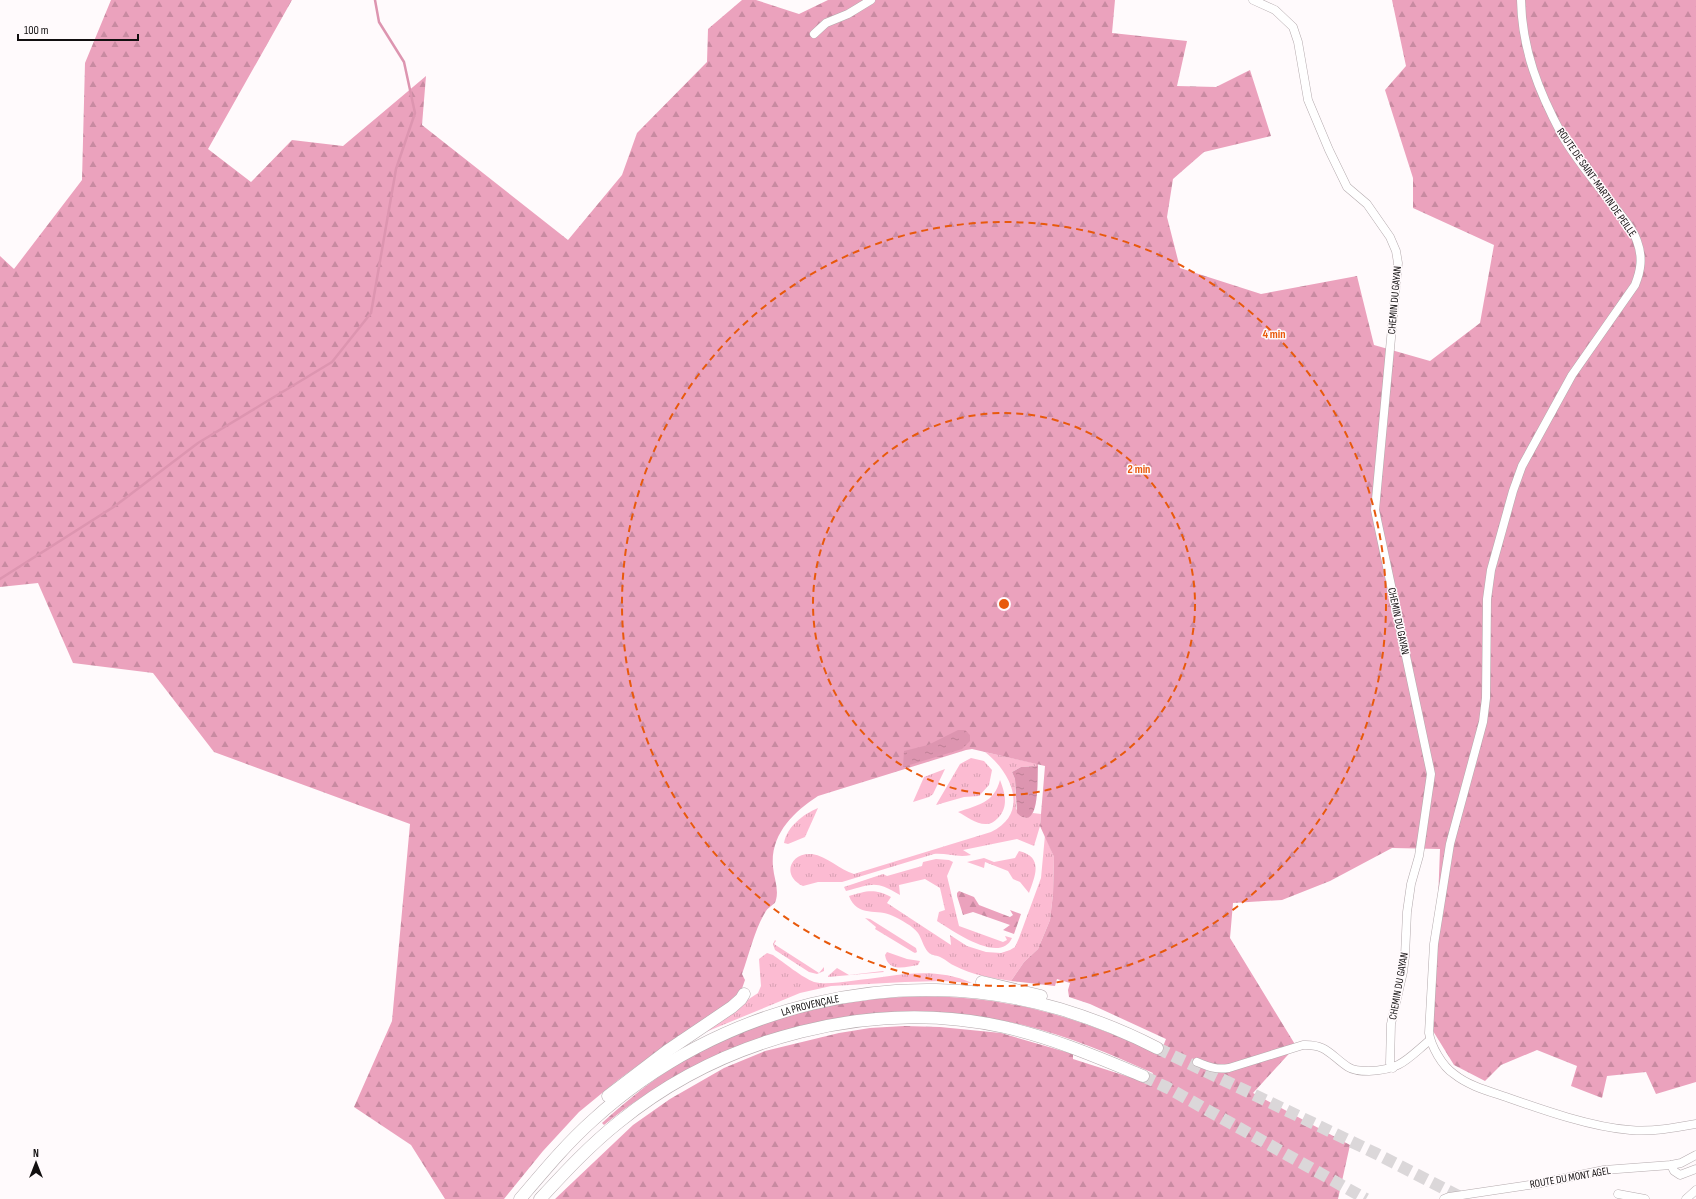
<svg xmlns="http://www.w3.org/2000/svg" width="1696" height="1199" viewBox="0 0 1696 1199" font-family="'Sofia Sans Condensed',sans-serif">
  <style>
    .grass { fill: url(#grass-tufts) }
    .forest { fill: url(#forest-firs) }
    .water { fill: url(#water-ripples) }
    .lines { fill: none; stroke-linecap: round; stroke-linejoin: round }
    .stream { stroke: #dd95b0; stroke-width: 2.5 }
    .highway-tunnel { stroke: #dbd7d9; stroke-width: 12; stroke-dasharray: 12 6; stroke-linecap: butt }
    .minor-casing { stroke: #b4aaad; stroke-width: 9 }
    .highway-casing { stroke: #b4aaad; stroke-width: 13 }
    .minor { stroke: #fff; stroke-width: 8 }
    .highway { stroke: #fff; stroke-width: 12 }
    .ring { fill: none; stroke: #e8590c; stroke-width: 2; stroke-dasharray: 7 5 }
    .labels { text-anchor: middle; stroke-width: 3; stroke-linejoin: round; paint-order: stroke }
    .street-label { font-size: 11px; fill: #120f10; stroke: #fffafc }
    .centre { fill: #e8590c; stroke: #fffafc; stroke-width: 2 }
    .ring-label { font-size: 12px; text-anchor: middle; font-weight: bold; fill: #e8590c; stroke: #fffafc; stroke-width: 3; stroke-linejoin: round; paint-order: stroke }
  </style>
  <defs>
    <pattern id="grass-tufts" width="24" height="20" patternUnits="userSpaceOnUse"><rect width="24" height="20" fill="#fcbbd2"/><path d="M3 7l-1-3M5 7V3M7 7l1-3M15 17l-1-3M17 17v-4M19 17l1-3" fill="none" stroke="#d7a0b3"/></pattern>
    <pattern id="forest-firs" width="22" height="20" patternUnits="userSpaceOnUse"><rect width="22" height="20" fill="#eba2bd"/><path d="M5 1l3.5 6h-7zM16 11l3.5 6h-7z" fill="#c88aa1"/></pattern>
    <pattern id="water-ripples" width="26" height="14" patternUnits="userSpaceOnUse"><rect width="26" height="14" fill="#dd95b0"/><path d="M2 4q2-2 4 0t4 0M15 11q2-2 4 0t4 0" fill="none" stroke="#bd7f96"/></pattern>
  </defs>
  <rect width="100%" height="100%" fill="#fffafc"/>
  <g class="grass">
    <path d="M985 752 1038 764V766L1021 767 1012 772 1015 779 1016 809 1025 818 1028 817 1033 813 1041 814 1040 826 1034 846 1017 839 963 850 971 855C958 858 947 853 934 854L842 882H818L803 886C781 876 790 852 812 854 827 856 840 870 854 874L991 832C1030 813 1012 773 985 752Z"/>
    <path d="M971 758 984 761 992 770 989 785 979 796 964 797 936 805 960 764Z"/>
    <path d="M945 769 933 794 929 797 913 802 924 777Z"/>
    <path d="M1000 780C1005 793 1009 807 998 818 995 821 991 824 987 824 977 825 966 816 958 812 978 805 994 803 1000 780Z"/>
    <path d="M818 808 805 837 788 844 784 843C787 826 804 814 818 808Z"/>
    <path d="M1045 835 1054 857 1053 894 1050 920 1038 949 1024 962 1011 981C992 978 972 975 955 966 950 964 946 960 942 958 937 955 932 956 928 952 923 946 922 939 918 933 913 926 901 920 893 916 878 908 857 918 849 896 866 891 874 888 891 897L887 903 951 945 950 935 967 946 986 952 1001 953 1010 950 1015 947 1019 938 1041 878Z"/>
    <path d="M1019 851C1044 857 1035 876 1029 893L1020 882 1013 879 1008 871 985 862 984 868 967 862 984 858 994 862 1015 858Z"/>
    <path d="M936 859 949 860 953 862 947 876 959 926 1003 942 1007 940 1005 936 1012 938C1000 965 952 930 937 921L939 912 945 910 940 888 925 879 899 885 900 895C875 880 873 884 846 891L844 887 883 874 887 876 922 866 923 862Z"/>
    <path d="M865 918 870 919 916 948 917 952 915 953 913 952 875 929 876 927Z"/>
    <path d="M775 940 776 941 774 944 819 973 824 967V971L817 974 809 972 775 950 773 944Z"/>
    <path d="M887 952 907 959 920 961 918 965C906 967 888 973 885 955Z"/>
    <path d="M767 953 773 955C783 962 803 978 814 982 825 985 840 982 851 981 893 977 931 965 972 983L943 981 905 982 831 986 800 993 701 1034 699 1032 758 993 761 986 759 959Z"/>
    <path d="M837 968 849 975 883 971 884 972 828 977V976Z"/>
  </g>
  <g class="forest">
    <path d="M111 0H292L208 149 251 182 292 140 343 146 426 76 422 125 568 240 622 175 637 133 707 62 708 29 742 0H756L799 14 828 0H1115L1112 33 1187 41 1177 86 1216 87 1250 70 1271 136 1204 152 1173 179 1167 217 1180 268 1261 294 1357 276 1374 345 1430 361 1480 323 1494 245 1413 208V178L1385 90 1406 66 1392 0H1696V1082L1656 1094 1646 1072 1607 1076 1602 1098 1571 1086 1577 1066 1537 1050 1501 1065 1485 1081 1454 1065 1433 1031 1440 849 1392 848 1330 881 1282 900 1233 903 1230 938 1296 1046 1253 1093 1350 1145 1338 1199H555L633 1125 670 1099 724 1068 765 1051 839 1033 870 1028 904 1026 940 1027 1001 1033 1073 1054V1059L1148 1083 1153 1073C1110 1054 1068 1036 1023 1025 872 990 724 1029 604 1125L602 1123C622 1105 643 1087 666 1072 773 1002 914 979 1038 1010 1080 1020 1120 1037 1160 1054L1166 1039 1090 1004 1069 997 1068 990 1070 983 1057 979 1055 986 1011 981 1024 962 1038 949 1050 920 1053 894 1054 857 1040 826 1045 766 985 752 972 749 966 750 818 796C793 812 770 835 773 867 774 878 779 889 776 900 775 905 769 906 766 911 755 928 749 955 742 974L745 980 739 997 695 1027 671 1041 618 1080 579 1112 543 1151 504 1199H445L411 1145 354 1107 392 1021 410 824 214 752 153 673 73 663 38 583 0 587V256L14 269 82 180 85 63Z"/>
    <path d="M959 891 974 897 979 905 1010 917 1013 915 1010 910 1021 914 1014 934 1003 930 1010 925 973 912 963 915 957 896V893Z"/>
  </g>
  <g class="water">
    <path d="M958 730H965L970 735V741L962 749 903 767 904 751 928 745Z"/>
    <path d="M1038 766C1037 776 1041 835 1017 813L1015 779 1012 772 1021 767Z"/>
  </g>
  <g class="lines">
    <path class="stream" d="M0 579 115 506 198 443 332 362 371 313 396 169 415 113 404 62 379 22 375 0"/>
    <g class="highway-tunnel">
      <path d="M1157 1048 1377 1154 1464 1199"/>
      <path d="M1143 1076 1168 1088 1366 1199"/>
    </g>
    <defs>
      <g id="minor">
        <path d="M1253 0 1275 10 1293 27 1298 42 1308 100 1329 150 1347 187 1367 204 1390 237 1396 251 1398 263 1375 510 1431 774 1419 856 1411 884 1407 912 1405 956 1403 972 1391 1024 1390 1063 1393 1068"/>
        <path d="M1521 0C1522 50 1539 92 1562 135 1576 160 1596 183 1614 206 1622 217 1633 228 1637 241 1643 257 1641 270 1635 285L1572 375 1522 466 1513 491 1491 570 1487 599 1486 698 1483 722 1450 844 1434 944 1429 1033C1431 1046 1442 1066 1454 1074 1469 1086 1488 1091 1506 1097 1543 1110 1591 1127 1630 1130 1652 1132 1674 1128 1696 1124"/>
        <path d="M814 34 826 23 848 14 871 0"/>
        <path d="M1197 1062C1209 1067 1216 1070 1229 1068L1303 1045C1327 1044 1330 1055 1348 1067 1354 1071 1362 1071 1369 1071 1401 1070 1407 1059 1430 1040"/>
        <path d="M1671 1165 1674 1171 1680 1175 1696 1169"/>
        <path d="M1618 1194 1645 1199"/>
        <path d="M1444 1199 1449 1197 1536 1184 1604 1170 1671 1165 1681 1163 1696 1155"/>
        <path d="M1686 1199 1696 1190"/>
      </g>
      <g id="highway">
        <path d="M982 982 1041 996"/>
        <path d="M608 1096 667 1051 732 1007 741 999 744 994"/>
        <path id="s1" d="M520 1199C543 1172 566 1144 593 1120 718 1006 897 961 1060 1009 1093 1019 1126 1032 1157 1048"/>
        <path d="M540 1199C565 1172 590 1145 619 1122 723 1037 872 998 1004 1027 1053 1038 1097 1057 1143 1076"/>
      </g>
    </defs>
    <use href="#minor" class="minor-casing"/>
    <use href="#highway" class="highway-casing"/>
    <use href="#minor" class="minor"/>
    <use href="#highway" class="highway"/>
  </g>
  <g class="ring">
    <circle cx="1004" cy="604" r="191"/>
    <circle cx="1004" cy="604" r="382"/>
  </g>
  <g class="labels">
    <g class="street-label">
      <text transform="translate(1597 182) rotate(55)" y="4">ROUTE DE SAINT-MARTIN DE PEILLE</text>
      <text transform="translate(1394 300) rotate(-85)" y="4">CHEMIN DU GAYAN</text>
      <text transform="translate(1399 621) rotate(78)" y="4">CHEMIN DU GAYAN</text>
      <text transform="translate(1398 986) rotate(-80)" y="4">CHEMIN DU GAYAN</text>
      <text dy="4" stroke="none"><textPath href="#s1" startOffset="356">LA PROVENÇALE</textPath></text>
      <text transform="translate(1570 1177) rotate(-10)" y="4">ROUTE DU MONT AGEL</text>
    </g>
  </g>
  <circle cx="1004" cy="604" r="6" class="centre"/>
  <g class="ring-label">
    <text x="1274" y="338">4 min</text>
    <text x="1139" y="473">2 min</text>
  </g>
  <g transform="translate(36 1163)" stroke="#fffafc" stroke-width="3" paint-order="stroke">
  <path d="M0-3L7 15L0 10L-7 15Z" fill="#120f10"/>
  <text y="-6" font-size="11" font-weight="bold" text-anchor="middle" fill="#120f10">N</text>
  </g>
  <path d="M18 34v6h120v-6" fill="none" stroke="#120f10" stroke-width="2"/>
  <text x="24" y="34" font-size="12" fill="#120f10" stroke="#fffafc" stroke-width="3" paint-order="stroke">100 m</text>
</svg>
